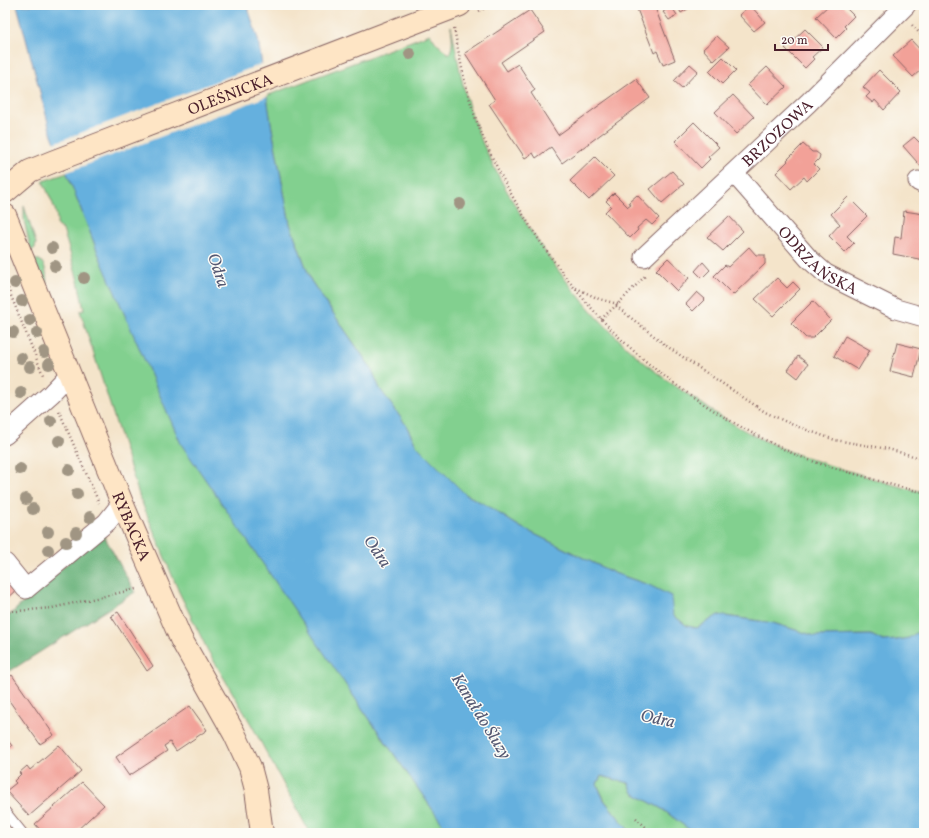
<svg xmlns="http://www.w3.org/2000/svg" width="929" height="838" viewBox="0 0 929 838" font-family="Vollkorn,serif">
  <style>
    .green { fill: #82d08f; stroke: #66785d }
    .forest { fill: #69b27a; stroke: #5a6852 }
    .water { fill: #65b0de; stroke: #586884 }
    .pier { fill: #f4e4ca }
    .building { fill: #f2a198 }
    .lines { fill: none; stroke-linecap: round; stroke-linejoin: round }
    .lane-casing { stroke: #866463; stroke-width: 12 }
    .street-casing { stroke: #866463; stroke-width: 21 }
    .secondary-casing { stroke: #866463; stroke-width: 24 }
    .path { stroke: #866463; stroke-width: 2.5; stroke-dasharray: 1 3; stroke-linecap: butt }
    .lane { stroke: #fff; stroke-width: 10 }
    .street { stroke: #fff; stroke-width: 19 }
    .secondary { stroke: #fee5c5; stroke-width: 22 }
    .tree { fill: #a09583 }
    .labels { text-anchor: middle; stroke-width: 3; stroke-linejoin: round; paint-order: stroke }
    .street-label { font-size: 16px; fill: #4a1f2b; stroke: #fdfcf7 }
    .water-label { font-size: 17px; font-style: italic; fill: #555973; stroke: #fdfcf7 }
  </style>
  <rect width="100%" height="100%" fill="#fdfcf7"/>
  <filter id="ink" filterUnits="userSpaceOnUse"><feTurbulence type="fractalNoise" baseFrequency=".025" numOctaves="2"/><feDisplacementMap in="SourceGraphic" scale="8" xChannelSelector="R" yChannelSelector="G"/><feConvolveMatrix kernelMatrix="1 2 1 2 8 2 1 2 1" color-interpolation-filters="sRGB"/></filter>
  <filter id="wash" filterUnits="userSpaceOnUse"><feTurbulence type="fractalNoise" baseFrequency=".012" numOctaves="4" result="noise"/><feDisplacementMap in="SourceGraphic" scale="16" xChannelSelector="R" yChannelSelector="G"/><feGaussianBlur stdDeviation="0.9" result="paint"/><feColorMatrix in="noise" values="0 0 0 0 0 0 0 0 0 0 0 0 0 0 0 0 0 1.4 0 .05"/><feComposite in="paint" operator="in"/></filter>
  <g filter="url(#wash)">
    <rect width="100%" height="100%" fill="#f4e4ca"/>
    <g class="green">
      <path d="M451 26C457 55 462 87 472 116 485 154 505 189 526 223 560 278 602 328 651 368 666 380 682 391 698 401 719 416 742 430 765 441 795 455 827 465 859 474 880 481 902 488 924 492V632L916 633 909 638 897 640 883 641 871 635 815 636 773 623 719 615 697 628 687 626 673 615 649 585 614 573 520 527 486 505 465 494 416 445 406 425 380 389 371 368 311 281 290 224 272 129 266 96 430 34 437 44 449 54C454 46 452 35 451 26Z"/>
      <path d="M67 173 100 258 350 691 442 823 452 833H309L306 826 251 724 208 651 179 592 140 498 80 311 84 310 78 281 69 249 63 230 57 226C59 211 48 195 43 181Z"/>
      <path d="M24 206 36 243 35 248 31 251 24 220Z"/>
      <path d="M34 260H40C48 268 47 279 46 290Z"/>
      <path d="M601 776 629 783 633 793 662 809 694 833H631L605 801 597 784Z"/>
    </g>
    <path class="forest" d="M102 532 135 592 10 671 5 667V619Z"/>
    <path class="water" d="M17 5H247L258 39 272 129 290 224 311 281 371 368 380 389 406 425 416 445 465 494 486 505 520 527 614 573 649 585 671 596 673 615 687 626 697 628 718 615 773 623 815 636 871 635 883 641 897 640 909 638 916 633 924 632V833H694L662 809 633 793 629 783 601 776 597 784 604 800 631 833H452L442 823 350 691 181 444 100 258 50 130Z"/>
    <path class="pier" d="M264 63 268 96 65 173 54 143Z"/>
    <g id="blocks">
      <g class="building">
        <path d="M647 5H654L675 60 663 65 657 51 654 53 637 9Z"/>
        <path d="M662 5H674L671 6 677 15 669 20 663 12 666 10Z"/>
        <path d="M677 5H690L691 7 681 13Z"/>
        <path d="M750 5 765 22 754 31 739 15Z"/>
        <path d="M829 5H843L854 16 844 26 846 28 836 38 816 17Z"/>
        <path d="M530 10 545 32 501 62 507 71 518 64 535 90 531 93 558 135 636 79 650 98 562 163 551 147 536 158 533 153 525 158 489 104 495 100 465 53Z"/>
        <path d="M805 29 823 47 812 57 814 59 805 68 785 48Z"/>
        <path d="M717 36 729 47 714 61 703 49Z"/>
        <path d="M911 40 924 54V67L913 77 893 56Z"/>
        <path d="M723 57 736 70 722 84 709 71Z"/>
        <path d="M690 64 698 71 682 88 674 81Z"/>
        <path d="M767 67 786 87 767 105 748 85Z"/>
        <path d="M879 70 901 92 884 110 875 100 873 103 866 97 870 93 863 87Z"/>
        <path d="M733 95 754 117 736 134 715 112Z"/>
        <path d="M694 122 719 147 708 157 710 159 701 168 675 141Z"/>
        <path d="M914 137 924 147V170L903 146Z"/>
        <path d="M803 144 812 152H816L820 155 819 159 814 164 819 169 807 181 804 177 791 189 776 173 788 161 787 160Z"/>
        <path d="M595 157 614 176 589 200 570 181Z"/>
        <path d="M672 171 684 184 662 203 650 189Z"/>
        <path d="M614 193 628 207 631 205 629 202 637 195 659 218 652 225 646 220 637 228 638 230 630 238 605 212 611 206 606 201Z"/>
        <path d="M848 197 867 216 847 236 854 243 845 252 829 236 840 224 831 214Z"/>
        <path d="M904 211 924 214V260L893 254 895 237 901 238Z"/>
        <path d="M729 216 743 231 723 251 707 237Z"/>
        <path d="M749 247 756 255H765V264L733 295 714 276 725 265 728 267Z"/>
        <path d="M668 258 689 278 677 291 656 270Z"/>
        <path d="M703 262 710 270 702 278 695 271Z"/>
        <path d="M777 278 787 288 793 282 800 289 773 316 755 299Z"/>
        <path d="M697 292 705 299 693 311 686 304Z"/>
        <path d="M813 301 831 320 813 338H806L791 323Z"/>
        <path d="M845 336 870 350 858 370 834 356Z"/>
        <path d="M897 343 921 349 914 377 890 371Z"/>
        <path d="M798 356 808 364 798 378 788 370Z"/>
        <path d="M5 574 18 589 5 601Z"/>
        <path d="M118 612 153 666 147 671 111 616Z"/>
        <path d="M12 675 54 735 40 744 5 695V680Z"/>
        <path d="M190 706 207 730 176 751 170 742 164 746 167 751 129 776 116 757Z"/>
        <path d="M5 736 12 746 5 750Z"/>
        <path d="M59 745 81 771 29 816 6 791 16 783 14 781 21 774 19 773 27 766 30 770Z"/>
        <path d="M82 782 104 805 74 833H43L35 824Z"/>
      </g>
    </g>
  </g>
  <g filter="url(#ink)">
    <use href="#blocks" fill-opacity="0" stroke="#866463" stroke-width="1"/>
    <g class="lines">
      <defs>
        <path id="lane" d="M5 812 22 833"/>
        <g id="street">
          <path id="s1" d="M734 173 809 259 826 274 896 309 924 317"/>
          <path d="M918 181 924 184"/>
          <path id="s2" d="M644 257 808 103 906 5"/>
          <path d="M5 435 51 394 70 374"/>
          <path d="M5 563 26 589 107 522 122 503"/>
        </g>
        <g id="secondary">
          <path id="s3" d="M5 192 30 171 52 162 460 5"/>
          <path id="s4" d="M5 215 122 503 181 639 234 733 250 767 256 790 262 833"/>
        </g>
      </defs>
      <use href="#lane" class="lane-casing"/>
      <use href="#street" class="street-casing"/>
      <use href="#secondary" class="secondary-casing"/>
      <g class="path">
        <path d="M479 11 491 5"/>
        <path d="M912 25 924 38"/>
        <path d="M454 28C461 65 468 103 483 137 519 221 582 311 654 368 695 401 744 431 792 453 816 464 841 470 866 477 885 483 904 489 924 492"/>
        <path d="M5 281 43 375"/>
        <path d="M576 288 599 299 618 304"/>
        <path d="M616 306 668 347 765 412 793 425 835 440 888 449 924 459"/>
        <path d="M601 319 618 304 646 275"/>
        <path d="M59 411 99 503"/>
        <path d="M5 612 52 608 136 589"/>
        <path d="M636 818 652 833"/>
      </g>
      <use href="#lane" class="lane"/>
      <use href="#street" class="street"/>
      <use href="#secondary" class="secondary"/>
    </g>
    <g class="tree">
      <circle cx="410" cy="54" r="6"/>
      <circle cx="460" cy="204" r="6"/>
      <circle cx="52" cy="248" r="6"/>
      <circle cx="55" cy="266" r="6"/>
      <circle cx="84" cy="278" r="6"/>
      <circle cx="15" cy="283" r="6"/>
      <circle cx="22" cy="301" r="6"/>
      <circle cx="30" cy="320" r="6"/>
      <circle cx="13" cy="332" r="6"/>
      <circle cx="37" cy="333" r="6"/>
      <circle cx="44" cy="352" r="6"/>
      <circle cx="21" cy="358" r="6"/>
      <circle cx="49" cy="364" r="6"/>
      <circle cx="30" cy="367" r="6"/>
      <circle cx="21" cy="393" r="6"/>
      <circle cx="51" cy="421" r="6"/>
      <circle cx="59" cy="441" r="6"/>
      <circle cx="20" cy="469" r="6"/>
      <circle cx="69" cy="470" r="6"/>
      <circle cx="77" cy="494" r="6"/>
      <circle cx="26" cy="499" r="6"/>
      <circle cx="33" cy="509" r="6"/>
      <circle cx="90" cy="517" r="6"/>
      <circle cx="48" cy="532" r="6"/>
      <circle cx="76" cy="533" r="6"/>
      <circle cx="66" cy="542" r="6"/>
      <circle cx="48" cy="550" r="6"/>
    </g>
  </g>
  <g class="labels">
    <g class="street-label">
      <text dy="6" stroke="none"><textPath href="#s3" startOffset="247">OLEŚNICKA</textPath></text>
      <text dy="6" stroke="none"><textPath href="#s2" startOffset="182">BRZOZOWA</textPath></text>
      <text dy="6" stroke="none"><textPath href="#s1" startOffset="122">ODRZAŃSKA</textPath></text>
      <text dy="6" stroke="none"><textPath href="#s4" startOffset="336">RYBACKA</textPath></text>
    </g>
    <g class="water-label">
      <text transform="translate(219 270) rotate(71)" y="6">Odra</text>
      <text transform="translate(378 551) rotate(56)" y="6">Odra</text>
      <text transform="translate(482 716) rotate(58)" y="6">Kanał do Śluzy</text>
      <text transform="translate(658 718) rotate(12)" y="6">Odra</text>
    </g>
  </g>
  <rect width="929" height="838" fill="none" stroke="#fdfcf7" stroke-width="20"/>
  <path d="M775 44v6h53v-6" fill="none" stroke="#4a1f2b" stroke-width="2"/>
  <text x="781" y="44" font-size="12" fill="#4a1f2b" stroke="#fdfcf7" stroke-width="3" paint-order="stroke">20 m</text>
</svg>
